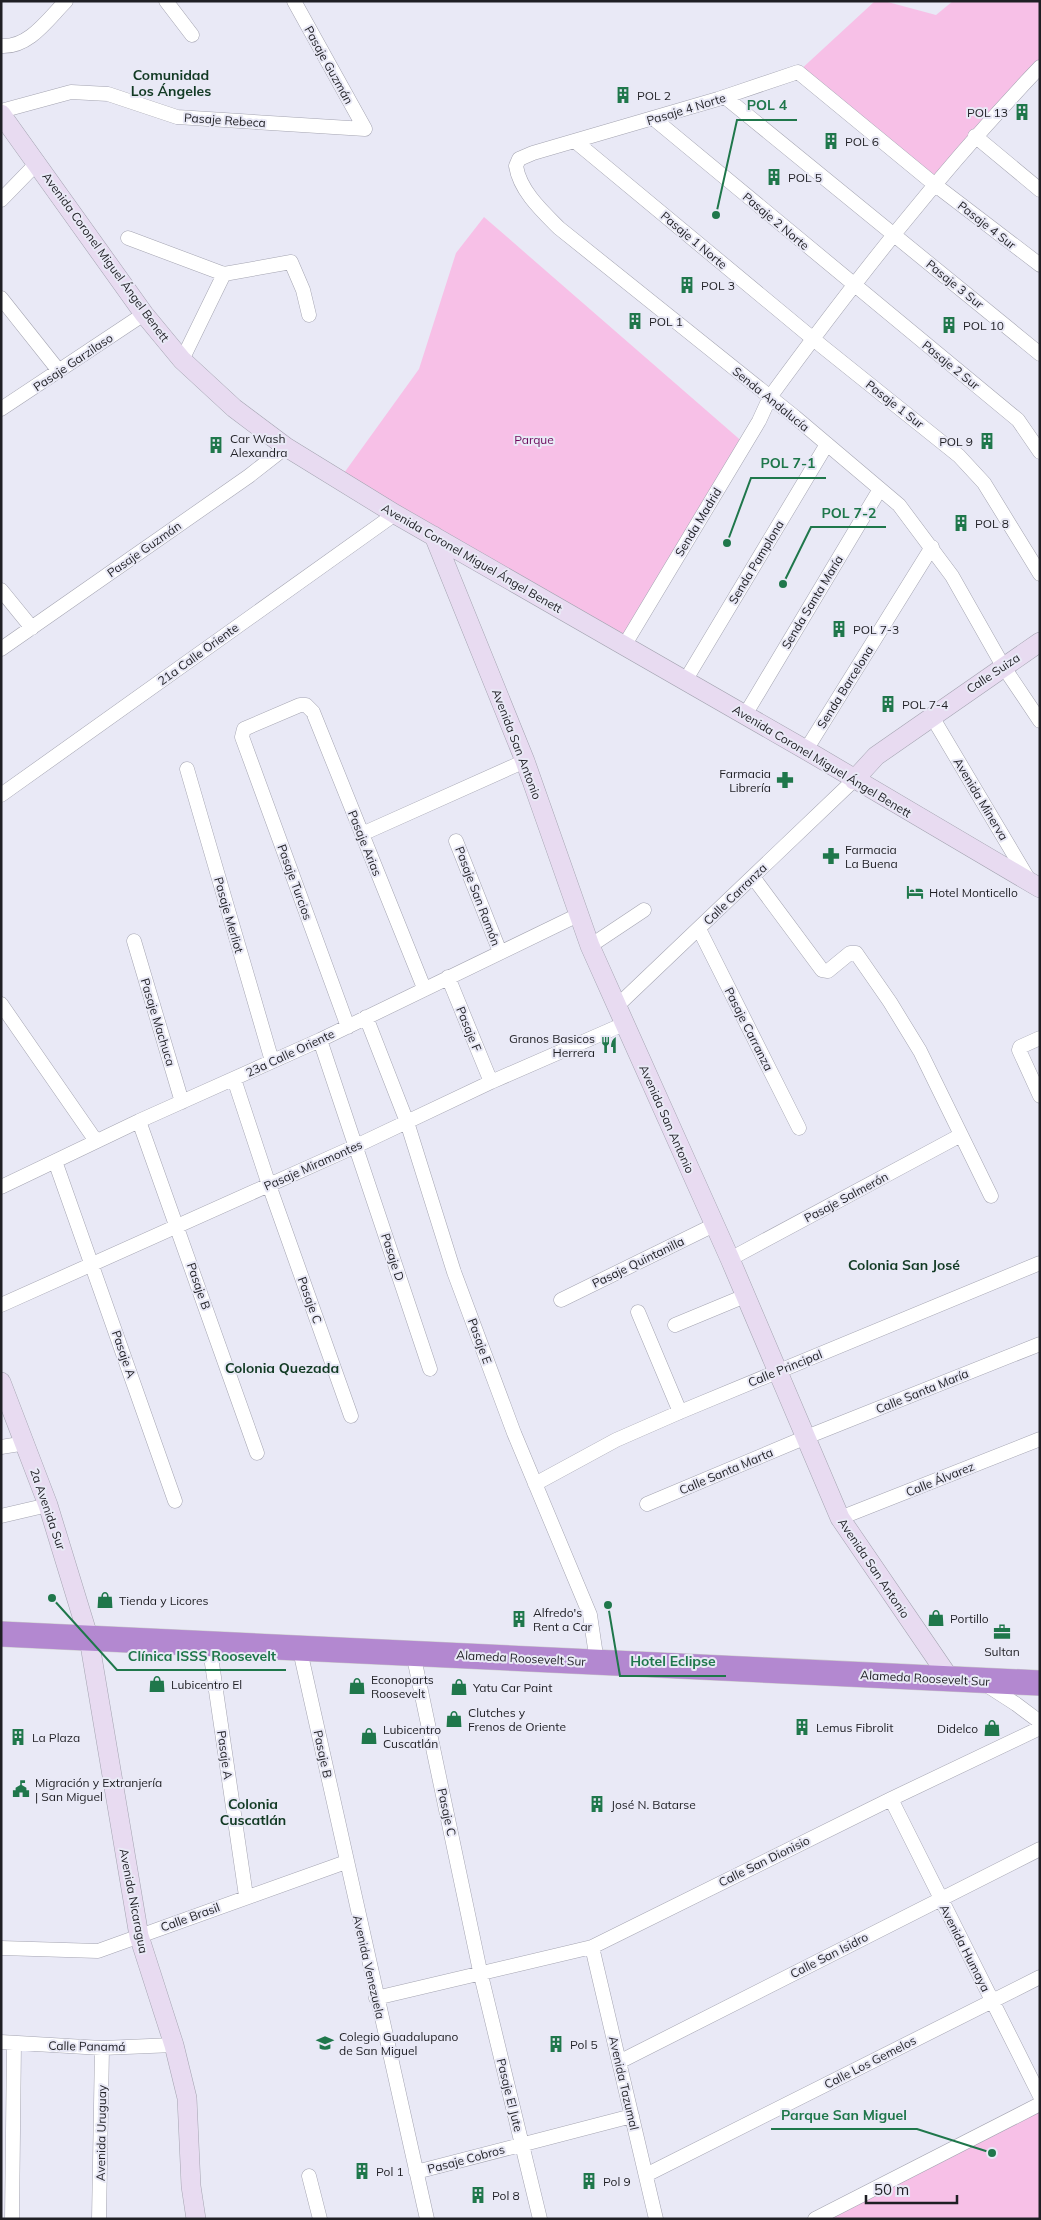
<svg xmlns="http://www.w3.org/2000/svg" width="1041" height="2220" viewBox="0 0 1041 2220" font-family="Mulish,sans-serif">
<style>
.green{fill:#f7c0e7}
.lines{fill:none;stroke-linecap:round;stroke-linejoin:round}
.street-casing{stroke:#a4a4b1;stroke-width:15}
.secondary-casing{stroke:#a4a4b1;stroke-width:20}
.highway-casing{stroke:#c9c9ca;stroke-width:26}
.street{stroke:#fff;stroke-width:14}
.secondary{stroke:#e8dbf1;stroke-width:19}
.highway{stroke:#b388d0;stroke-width:25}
.labels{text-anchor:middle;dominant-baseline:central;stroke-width:4;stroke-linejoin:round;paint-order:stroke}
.street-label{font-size:12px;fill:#1f1f24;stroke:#e9e9f6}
.poi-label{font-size:12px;fill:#1f1f24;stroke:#e9e9f6;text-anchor:start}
.park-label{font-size:12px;fill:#6d0b5c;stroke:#e9e9f6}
.neighbourhood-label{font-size:14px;font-weight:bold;fill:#123a24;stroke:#e9e9f6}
.leader{fill:none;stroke:#1f774b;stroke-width:2}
.callout-dot{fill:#1f774b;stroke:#e9e9f6;stroke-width:2}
.callout-label{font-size:14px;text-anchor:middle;font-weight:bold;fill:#1f774b;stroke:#e9e9f6;stroke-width:4;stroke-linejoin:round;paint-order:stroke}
</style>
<rect width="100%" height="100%" fill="#e9e9f6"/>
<path class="green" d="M875,1H884L936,15L953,1H1040V68L932,182L798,72Z
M484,217L745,444L624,646L339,480L419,369L456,253Z
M1040,2104V2219H815Z"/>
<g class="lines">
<g class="street-casing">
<path id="street" d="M166,1L192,35
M294,1L365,129
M1,46C29,48 48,19 66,1
M725,97L1040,354
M1,111L71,92L108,94L177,117L365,129
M653,118L1018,420L1040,452
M975,136L1040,190
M576,142L823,347L959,456L984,483L1040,574
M1,200L38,162
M128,238L224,274L291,262L303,290L309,315
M1040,265L934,184L798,72L718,99L533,153L519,159L516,166C520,191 542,211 559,228L795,417L899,505L952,576L1003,666L1040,721
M1,298L59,371
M182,360L224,274
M1,409L144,314
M1,590L32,628
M624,646L759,421L770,397C854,282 941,171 1040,67
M1,649L249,476L286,447
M685,681L827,444
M745,715L880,489
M931,715L1029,880
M806,750L932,547
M187,769L272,1061
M1,795L395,514
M362,834L525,761
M456,841L500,952
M753,877L822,970L828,971L850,953H856L890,1002L920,1051L991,1196
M699,929L799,1128
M134,941L182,1102
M590,946L644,910
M448,977L491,1082
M1,1004L96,1141
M616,1007L854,780
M366,1017L407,1122L454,1272L514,1433L590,1615L597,1662
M348,1027L242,737L244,729L300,705H306L313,712L424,988
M1040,1038L1020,1047L1019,1050L1040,1096
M320,1040L430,1369
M234,1079L269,1185L351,1416
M139,1121L257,1453
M55,1161L175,1501
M1,1187L139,1121L320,1040L578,915
M730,1259L961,1135
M561,1300L714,1225
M1,1305L356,1146L491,1082L624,1024
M638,1312L680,1412
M675,1325L745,1296
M1,1447L26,1443
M535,1484L616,1440L680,1412L1040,1263
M647,1504L804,1438L1040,1344
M1,1516L48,1505
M840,1518L1040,1439
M209,1643L246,1896
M299,1646L427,2219
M413,1653L480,1971L540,2219
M985,1684L1016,1704L1040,1722
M891,1799L1040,2096
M592,1947L656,2219
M1,1948L98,1951L346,1862
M376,1998L592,1947L891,1799L1040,1728
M1,2042L102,2048L174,2045
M619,2062L1040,1849
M416,2172L632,2116
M646,2175L1040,1977
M309,2176L320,2219
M12,2219L14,2043
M99,2219L102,2048
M815,2219L1040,2104"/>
</g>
<g class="secondary-casing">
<path id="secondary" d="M1,114L144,314L182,360L234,408L286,447L395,514L806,750L1040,888
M434,536L525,761L590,946L730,1259L840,1518L950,1679
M854,780L876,756L1040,642
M1,1382L48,1505L89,1639L139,1936L174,2045L187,2098L191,2186L196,2219"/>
</g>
<g class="highway-casing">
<path id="highway" d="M1,1634L1040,1683"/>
</g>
<use href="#street" class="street"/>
<use href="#secondary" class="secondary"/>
<use href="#highway" class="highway"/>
</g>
<defs>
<g id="building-bare" transform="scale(1.35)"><path d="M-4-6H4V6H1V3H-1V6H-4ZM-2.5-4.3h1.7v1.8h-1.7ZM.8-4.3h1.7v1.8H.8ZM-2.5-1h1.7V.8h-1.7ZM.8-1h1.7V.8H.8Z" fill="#1f774b" stroke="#e9e9f6" stroke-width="2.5" paint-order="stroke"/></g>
<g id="pharmacy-bare" transform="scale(1.35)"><path d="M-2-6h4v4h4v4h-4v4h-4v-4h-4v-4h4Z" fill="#1f774b" stroke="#e9e9f6" stroke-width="2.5" paint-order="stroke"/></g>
<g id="hotel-bare" transform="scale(1.35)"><path d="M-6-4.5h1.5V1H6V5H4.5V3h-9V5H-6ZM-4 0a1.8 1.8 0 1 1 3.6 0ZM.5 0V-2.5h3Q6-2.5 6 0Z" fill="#1f774b" stroke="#e9e9f6" stroke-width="2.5" paint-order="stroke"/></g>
<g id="restaurant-bare" transform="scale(1.35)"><path d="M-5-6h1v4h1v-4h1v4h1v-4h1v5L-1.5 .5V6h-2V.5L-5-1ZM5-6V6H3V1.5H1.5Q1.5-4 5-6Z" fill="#1f774b" stroke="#e9e9f6" stroke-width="2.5" paint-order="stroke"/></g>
<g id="shop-bare" transform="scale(1.35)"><path d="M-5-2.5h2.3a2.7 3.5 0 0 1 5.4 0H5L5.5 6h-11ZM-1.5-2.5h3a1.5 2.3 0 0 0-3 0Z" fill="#1f774b" stroke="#e9e9f6" stroke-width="2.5" paint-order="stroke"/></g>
<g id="office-bare" transform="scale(1.35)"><path d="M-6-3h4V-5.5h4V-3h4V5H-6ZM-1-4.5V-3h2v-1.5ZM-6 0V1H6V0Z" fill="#1f774b" stroke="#e9e9f6" stroke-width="2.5" paint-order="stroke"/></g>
<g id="civic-bare" transform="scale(1.35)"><path d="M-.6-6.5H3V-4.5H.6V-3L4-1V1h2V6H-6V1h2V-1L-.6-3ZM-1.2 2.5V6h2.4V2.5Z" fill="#1f774b" stroke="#e9e9f6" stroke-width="2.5" paint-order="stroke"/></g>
<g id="school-bare" transform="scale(1.35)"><path d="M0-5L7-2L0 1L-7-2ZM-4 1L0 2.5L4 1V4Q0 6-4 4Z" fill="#1f774b" stroke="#e9e9f6" stroke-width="2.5" paint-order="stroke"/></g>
</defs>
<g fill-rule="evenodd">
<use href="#building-bare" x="623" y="95"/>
<use href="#building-bare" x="1022" y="112"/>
<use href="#building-bare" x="831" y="141"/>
<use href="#building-bare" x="774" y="177"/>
<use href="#building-bare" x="687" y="285"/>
<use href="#building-bare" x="635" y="321"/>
<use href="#building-bare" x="949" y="325"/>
<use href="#building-bare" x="987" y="441"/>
<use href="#building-bare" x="216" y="445"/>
<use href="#building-bare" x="961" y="523"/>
<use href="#building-bare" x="839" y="629"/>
<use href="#building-bare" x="888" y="704"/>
<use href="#pharmacy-bare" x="785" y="780"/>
<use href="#pharmacy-bare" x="831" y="856"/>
<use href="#hotel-bare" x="915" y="892"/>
<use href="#restaurant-bare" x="609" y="1045"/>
<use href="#shop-bare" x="105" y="1600"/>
<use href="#shop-bare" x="936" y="1618"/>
<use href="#building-bare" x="519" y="1619"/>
<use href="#office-bare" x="1002" y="1632"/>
<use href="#shop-bare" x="157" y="1684"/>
<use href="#shop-bare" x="357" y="1686"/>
<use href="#shop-bare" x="459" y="1687"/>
<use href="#shop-bare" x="454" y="1719"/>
<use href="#building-bare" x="802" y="1727"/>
<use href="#shop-bare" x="992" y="1728"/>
<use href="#shop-bare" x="369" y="1736"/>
<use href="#building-bare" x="18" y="1737"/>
<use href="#civic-bare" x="21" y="1789"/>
<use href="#building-bare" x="597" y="1804"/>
<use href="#school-bare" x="325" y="2043"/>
<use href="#building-bare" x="556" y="2044"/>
<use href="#building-bare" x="362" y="2171"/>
<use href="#building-bare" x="589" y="2181"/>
<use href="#building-bare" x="478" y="2195"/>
</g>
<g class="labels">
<g class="street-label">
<text transform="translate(329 65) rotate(61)">Pasaje Guzmán</text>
<text transform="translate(686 109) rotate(-17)">Pasaje 4 Norte</text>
<text transform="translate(225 120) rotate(4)">Pasaje Rebeca</text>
<text transform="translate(776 221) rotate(40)">Pasaje 2 Norte</text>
<text transform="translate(987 225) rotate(38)">Pasaje 4 Sur</text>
<text transform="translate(694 240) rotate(40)">Pasaje 1 Norte</text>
<text transform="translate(106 257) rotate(54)">Avenida Coronel Miguel Ángel Benett</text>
<text transform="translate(955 284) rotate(39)">Pasaje 3 Sur</text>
<text transform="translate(73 362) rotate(-34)">Pasaje Garzilaso</text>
<text transform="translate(951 365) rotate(39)">Pasaje 2 Sur</text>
<text transform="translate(771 399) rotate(39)">Senda Andalucía</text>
<text transform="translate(895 404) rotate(38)">Pasaje 1 Sur</text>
<text transform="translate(698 522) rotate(-59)">Senda Madrid</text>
<text transform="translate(144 549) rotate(-35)">Pasaje Guzmán</text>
<text transform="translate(472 558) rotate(30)">Avenida Coronel Miguel Ángel Benett</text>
<text transform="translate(756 562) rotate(-59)">Senda Pamplona</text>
<text transform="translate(812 602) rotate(-59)">Senda Santa María</text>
<text transform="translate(198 654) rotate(-36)">21a Calle Oriente</text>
<text transform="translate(993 673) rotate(-34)">Calle Suiza</text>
<text transform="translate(845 687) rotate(-58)">Senda Barcelona</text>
<text transform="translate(517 744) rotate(69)">Avenida San Antonio</text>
<text transform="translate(822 761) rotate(31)">Avenida Coronel Miguel Ángel Benett</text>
<text transform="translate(981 799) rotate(59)">Avenida Minerva</text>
<text transform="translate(365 843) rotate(68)">Pasaje Arias</text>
<text transform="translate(295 882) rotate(70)">Pasaje Turcios</text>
<text transform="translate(735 894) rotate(-44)">Calle Carranza</text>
<text transform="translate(478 896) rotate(69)">Pasaje San Ramón</text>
<text transform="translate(229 915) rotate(74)">Pasaje Merliot</text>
<text transform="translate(158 1022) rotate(73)">Pasaje Machuca</text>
<text transform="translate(469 1029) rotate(68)">Pasaje F</text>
<text transform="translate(749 1029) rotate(63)">Pasaje Carranza</text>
<text transform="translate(290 1053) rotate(-25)">23a Calle Oriente</text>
<text transform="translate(667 1119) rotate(66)">Avenida San Antonio</text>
<text transform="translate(313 1165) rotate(-24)">Pasaje Miramontes</text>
<text transform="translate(846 1197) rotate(-28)">Pasaje Salmerón</text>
<text transform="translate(393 1257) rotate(72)">Pasaje D</text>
<text transform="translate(638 1262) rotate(-26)">Pasaje Quintanilla</text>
<text transform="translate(199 1286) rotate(71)">Pasaje B</text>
<text transform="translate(310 1300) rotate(70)">Pasaje C</text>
<text transform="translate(480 1341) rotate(70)">Pasaje E</text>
<text transform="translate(124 1354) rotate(71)">Pasaje A</text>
<text transform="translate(785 1368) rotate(-22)">Calle Principal</text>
<text transform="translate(922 1391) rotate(-22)">Calle Santa María</text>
<text transform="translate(726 1471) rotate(-23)">Calle Santa Marta</text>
<text transform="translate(940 1479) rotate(-22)">Calle Álvarez</text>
<text transform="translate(48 1509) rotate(71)">2a Avenida Sur</text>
<text transform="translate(874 1568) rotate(56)">Avenida San Antonio</text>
<text transform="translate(521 1658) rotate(3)">Alameda Roosevelt Sur</text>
<text transform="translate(925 1678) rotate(3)">Alameda Roosevelt Sur</text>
<text transform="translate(323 1754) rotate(78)">Pasaje B</text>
<text transform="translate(225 1755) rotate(82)">Pasaje A</text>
<text transform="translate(447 1812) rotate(78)">Pasaje C</text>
<text transform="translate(764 1861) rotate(-26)">Calle San Dionisio</text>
<text transform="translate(134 1901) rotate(79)">Avenida Nicaragua</text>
<text transform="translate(190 1917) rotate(-20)">Calle Brasil</text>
<text transform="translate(965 1948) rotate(63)">Avenida Humaya</text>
<text transform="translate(829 1955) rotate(-27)">Calle San Isidro</text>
<text transform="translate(369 1967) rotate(77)">Avenida Venezuela</text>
<text transform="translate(87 2046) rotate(1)">Calle Panamá</text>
<text transform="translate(870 2062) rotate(-27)">Calle Los Gemelos</text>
<text transform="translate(624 2083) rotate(77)">Avenida Tazumal</text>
<text transform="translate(510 2095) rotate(76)">Pasaje El Jute</text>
<text transform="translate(101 2133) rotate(-89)">Avenida Uruguay</text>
<text transform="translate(466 2159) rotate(-15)">Pasaje Cobros</text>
</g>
<g class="poi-label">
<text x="637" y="95">POL 2</text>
<text x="1008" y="112" text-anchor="end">POL 13</text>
<text x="845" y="141">POL 6</text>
<text x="788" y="177">POL 5</text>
<text x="701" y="285">POL 3</text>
<text x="649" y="321">POL 1</text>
<text x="963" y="325">POL 10</text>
<text x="230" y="438">Car Wash<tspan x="230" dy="14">Alexandra</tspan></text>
<text x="973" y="441" text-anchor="end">POL 9</text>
<text x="975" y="523">POL 8</text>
<text x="853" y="629">POL 7-3</text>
<text x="902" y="704">POL 7-4</text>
<text x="771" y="773" text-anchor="end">Farmacia<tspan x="771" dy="14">Librería</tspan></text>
<text x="845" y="849">Farmacia<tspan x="845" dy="14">La Buena</tspan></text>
<text x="929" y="892">Hotel Monticello</text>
<text x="595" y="1038" text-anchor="end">Granos Basicos<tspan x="595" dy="14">Herrera</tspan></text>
<text x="119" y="1600">Tienda y Licores</text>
<text x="533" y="1612">Alfredo's<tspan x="533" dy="14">Rent a Car</tspan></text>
<text x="950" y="1618">Portillo</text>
<text x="1002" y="1651" text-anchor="middle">Sultan</text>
<text x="371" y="1679">Econoparts<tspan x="371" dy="14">Roosevelt</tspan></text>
<text x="171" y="1684">Lubicentro El</text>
<text x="473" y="1687">Yatu Car Paint</text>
<text x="468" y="1712">Clutches y<tspan x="468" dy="14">Frenos de Oriente</tspan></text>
<text x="816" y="1727">Lemus Fibrolit</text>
<text x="978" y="1728" text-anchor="end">Didelco</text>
<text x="383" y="1729">Lubicentro<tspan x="383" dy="14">Cuscatlán</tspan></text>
<text x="32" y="1737">La Plaza</text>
<text x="35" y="1782">Migración y Extranjería<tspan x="35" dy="14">| San Miguel</tspan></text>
<text x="611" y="1804">José N. Batarse</text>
<text x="339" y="2036">Colegio Guadalupano<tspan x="339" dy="14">de San Miguel</tspan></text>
<text x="570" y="2044">Pol 5</text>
<text x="376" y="2171">Pol 1</text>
<text x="603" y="2181">Pol 9</text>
<text x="492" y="2195">Pol 8</text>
</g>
<g class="park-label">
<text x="534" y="439">Parque</text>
</g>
<g class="neighbourhood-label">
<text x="171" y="75">Comunidad<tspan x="171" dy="16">Los Ángeles</tspan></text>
<text x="904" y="1265">Colonia San José</text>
<text x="282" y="1368">Colonia Quezada</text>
<text x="253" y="1804">Colonia<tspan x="253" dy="16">Cuscatlán</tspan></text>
</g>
</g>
<path class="leader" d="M716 215L737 120H797M727 543L751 478H826M783 584L811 527H886M52 1598L117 1670H286M608 1605L620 1676H726M992 2153L917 2129H771"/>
<g class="callout-dot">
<circle cx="716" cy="215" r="5"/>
<circle cx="727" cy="543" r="5"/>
<circle cx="783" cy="584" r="5"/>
<circle cx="52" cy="1598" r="5"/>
<circle cx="608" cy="1605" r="5"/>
<circle cx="992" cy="2153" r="5"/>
</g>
<g class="callout-label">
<text x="767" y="110">POL 4</text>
<text x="788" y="468">POL 7-1</text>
<text x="849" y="518">POL 7-2</text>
<text x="202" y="1661">Clínica ISSS Roosevelt</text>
<text x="673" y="1666">Hotel Eclipse</text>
<text x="844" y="2120">Parque San Miguel</text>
</g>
<rect width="1041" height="2220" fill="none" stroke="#1f1f24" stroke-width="5"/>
<path d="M866 2195v8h91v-8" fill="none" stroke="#1f1f24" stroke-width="2.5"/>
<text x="874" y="2195" font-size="15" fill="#1f1f24" stroke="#e9e9f6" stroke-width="4" paint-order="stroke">50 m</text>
</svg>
